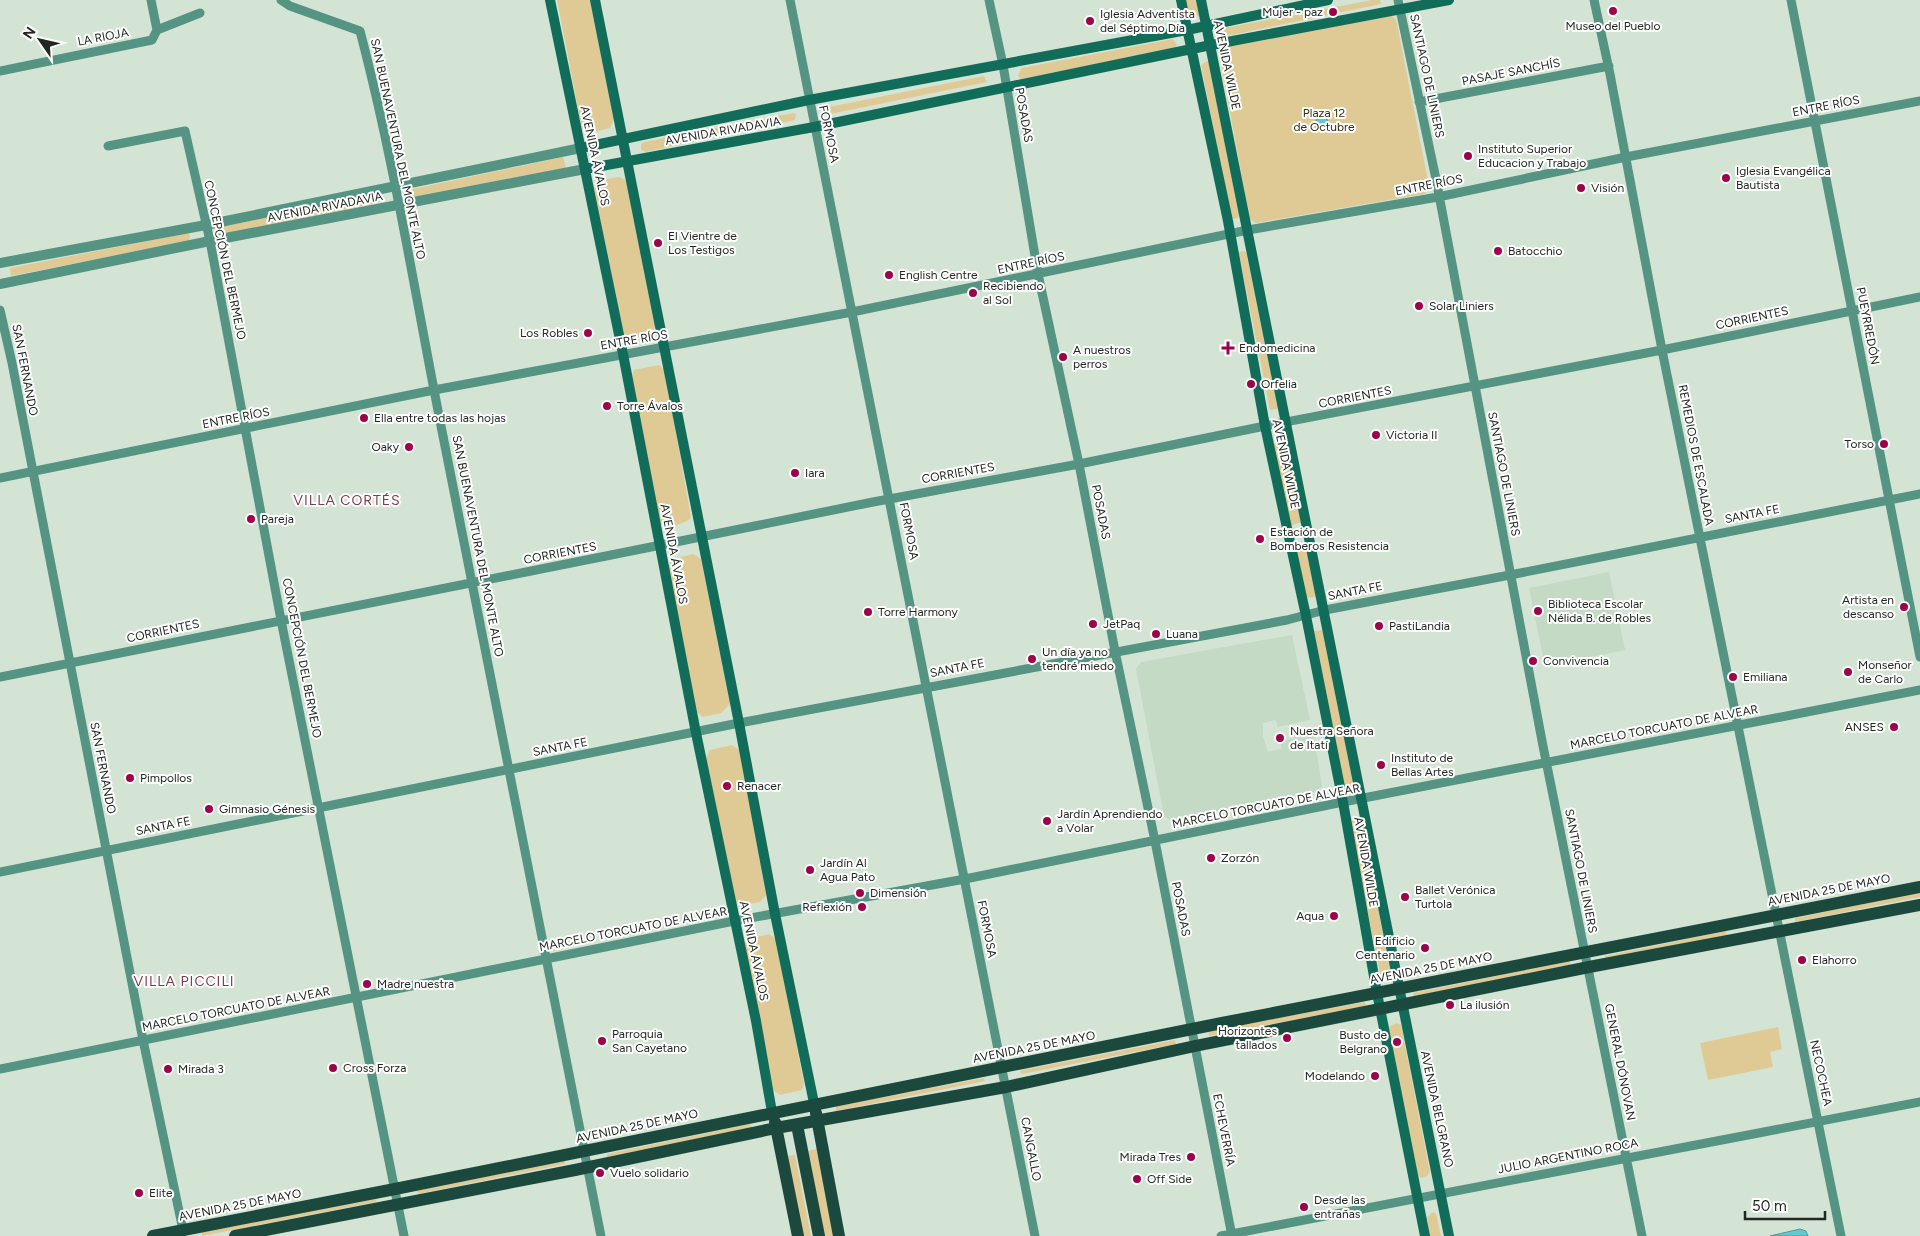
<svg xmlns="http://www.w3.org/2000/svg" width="1920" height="1236" viewBox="0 0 1920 1236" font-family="Figtree,sans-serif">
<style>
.built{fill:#c4dac4}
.green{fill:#dfca95}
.water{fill:#60c9d1;stroke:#4d989c}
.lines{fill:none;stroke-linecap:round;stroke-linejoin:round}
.minor{stroke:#559483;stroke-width:9}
.tertiary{stroke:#559483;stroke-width:10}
.secondary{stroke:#116c59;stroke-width:10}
.primary{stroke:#1c493e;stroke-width:12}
.poi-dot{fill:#9e0249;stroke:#fff;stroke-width:2}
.labels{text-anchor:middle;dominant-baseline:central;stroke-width:4;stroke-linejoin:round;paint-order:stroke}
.poi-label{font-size:12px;fill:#212721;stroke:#fff;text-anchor:start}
.street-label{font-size:12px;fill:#212721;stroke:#fff}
.park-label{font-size:12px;fill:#392d0d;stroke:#fff}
.neighbourhood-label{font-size:14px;letter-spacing:1px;fill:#813a4d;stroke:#fff}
</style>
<rect width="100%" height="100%" fill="#d3e4d4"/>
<path class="built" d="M1609,572L1625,650L1545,666L1529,588Z
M1292,635L1310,720L1277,727V723L1275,720L1263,723V736L1268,752L1281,749V741L1307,735L1314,736L1322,786L1318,791L1170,820L1164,816L1136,669L1141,662Z"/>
<path class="green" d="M557,0H590L614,119L610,128L590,133L582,129Z
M1185,0H1196L1199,15L1196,18L1190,20L1188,18Z
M1372,0H1380L1381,4L1226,36L1223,31L1225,28Z
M1390,15L1396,19L1429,186L1424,194L1256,223L1250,219L1219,54L1223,48Z
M1173,39L1177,45L1175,48L1021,79L1018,76L1021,68Z
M1207,61L1209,63L1240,214L1238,218L1233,219L1231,217L1201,65Z
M984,76L987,82L830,114L828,109L829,107Z
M793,113L796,114L795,120L645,152L641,149V144L644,142Z
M563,157L566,168L413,197V189Z
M619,177L626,180L656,324L652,333L631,338L624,334L594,187L599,180Z
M376,195L378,203L226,234L223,233L221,228L224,226Z
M188,233L190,235L189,241L11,276L10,268Z
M1244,251L1246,252L1278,407L1277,409L1270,410L1239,254V252Z
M659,365L665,370L691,518C682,525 672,527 660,524L632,377L634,370Z
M1282,439L1286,442L1303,522L1288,526L1273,445Z
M1308,544L1318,594C1315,598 1311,598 1305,597L1295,548Z
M693,554L701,559L730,704L721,713L703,717L697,712L668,567L673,559Z
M1321,630L1324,631L1354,783L1351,786L1346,787L1343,784L1314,631Z
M732,745L740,751L766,895L760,902L741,906L736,902L706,758L710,750Z
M1356,818L1360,821L1390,969L1389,974L1382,976L1380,973L1350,824L1351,820Z
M1920,892V897L1795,922V918Z
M1726,931L1727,935L1605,960V956Z
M769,934L776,939L804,1084L802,1090L780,1095L773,1090L744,945L748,939Z
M1570,961V965L1414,999L1413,993Z
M1365,1002L1366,1006L1209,1036L1208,1031Z
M1396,1023L1401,1025L1430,1172L1427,1176L1421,1178L1418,1176L1389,1027Z
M1778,1027L1782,1049L1770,1052L1773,1067L1708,1080L1700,1043Z
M1175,1040L1176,1044L1022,1074L1020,1072L1022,1070Z
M984,1078L985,1081L836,1111V1106Z
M750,1124L752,1128L607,1157V1154Z
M817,1149L834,1236H824L808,1151Z
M795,1155L811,1236H802L785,1156Z
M564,1160L565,1164L418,1194L417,1191Z
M377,1199L376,1202L202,1236V1232Z
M1433,1212L1436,1214L1441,1236H1430L1427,1217Z"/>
<path class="water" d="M1315 124a7 7 0 1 1 14 0a7 7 0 1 1-14 0Z
M1800,1229L1806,1231L1808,1236H1770Z"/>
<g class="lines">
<path class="minor" d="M281,0L290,6L360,31C395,164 416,301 443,436C496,703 548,970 601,1236
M790,0L1035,1236
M989,0L1003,65L1038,274L1079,464L1115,651L1155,841L1232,1236
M1398,0L1436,179L1543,746L1642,1236
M1594,0L1610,74L1662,350L1841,1236
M1791,0L1920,657
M157,30L200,13
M0,71L152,40L157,30L151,0
M1419,102L1609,66
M108,146L185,131L210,241L281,620L404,1236
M0,310L12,363L143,1040L183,1230
M0,478L434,390L852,312L1248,230L1438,197L1626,157L1920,101
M0,677L646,548L873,502L1079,464L1265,426L1662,350L1920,297
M0,872L739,723L1287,620L1325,610L1510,575L1920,494
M0,1069L734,921L965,879L1343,802L1920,690
M1221,1236L1920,1102"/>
<path class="tertiary" d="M0,263L206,225L581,148
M0,284L210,241L585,169"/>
<path class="secondary" d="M550,0L623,354L696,733L756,1021L772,1112
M595,0L739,723L775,914L814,1103
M1181,0L1228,221L1265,426L1306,616L1343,802L1377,993L1425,1236
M1201,0L1449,1236
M581,148L809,100L1187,30L1328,0
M585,169L814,127L1211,45L1449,0"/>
<path class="primary" d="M816,1113L839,1236
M775,1122L798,1236
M797,1125L819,1236
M153,1236L395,1189L1222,1023L1920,887
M235,1236L575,1170L776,1128L1006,1087L1195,1046L1589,967L1920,905"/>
</g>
<g class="poi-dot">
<circle cx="1613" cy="11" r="5"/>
<circle cx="1333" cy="12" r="5"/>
<circle cx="1090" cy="21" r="5"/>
<circle cx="1468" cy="156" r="5"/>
<circle cx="1726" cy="178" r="5"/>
<circle cx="1581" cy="188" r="5"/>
<circle cx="658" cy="243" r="5"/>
<circle cx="1498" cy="251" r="5"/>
<circle cx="889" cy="275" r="5"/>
<circle cx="973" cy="293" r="5"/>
<circle cx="1419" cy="306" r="5"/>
<circle cx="588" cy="333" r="5"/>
<path d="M1225.5 340.5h5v5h5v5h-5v5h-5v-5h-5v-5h5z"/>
<circle cx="1063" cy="357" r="5"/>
<circle cx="1251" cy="384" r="5"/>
<circle cx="607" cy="406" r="5"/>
<circle cx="364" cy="418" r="5"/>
<circle cx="1376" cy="435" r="5"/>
<circle cx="1884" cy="444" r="5"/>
<circle cx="409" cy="447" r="5"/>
<circle cx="795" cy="473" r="5"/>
<circle cx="251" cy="519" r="5"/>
<circle cx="1260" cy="539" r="5"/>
<circle cx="1904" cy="607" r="5"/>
<circle cx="1538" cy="611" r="5"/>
<circle cx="868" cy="612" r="5"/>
<circle cx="1093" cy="624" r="5"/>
<circle cx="1379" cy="626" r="5"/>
<circle cx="1156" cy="634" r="5"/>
<circle cx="1032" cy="659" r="5"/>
<circle cx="1533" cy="661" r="5"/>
<circle cx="1848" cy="672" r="5"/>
<circle cx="1733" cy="677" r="5"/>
<circle cx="1894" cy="727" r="5"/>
<circle cx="1280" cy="738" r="5"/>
<circle cx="1381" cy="765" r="5"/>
<circle cx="130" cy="778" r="5"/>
<circle cx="727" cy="786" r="5"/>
<circle cx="209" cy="809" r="5"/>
<circle cx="1047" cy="821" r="5"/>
<circle cx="1211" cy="858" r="5"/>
<circle cx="810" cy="870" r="5"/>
<circle cx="860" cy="893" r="5"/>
<circle cx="1405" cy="897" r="5"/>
<circle cx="862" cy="907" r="5"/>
<circle cx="1334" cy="916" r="5"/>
<circle cx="1425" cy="948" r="5"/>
<circle cx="1802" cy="960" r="5"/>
<circle cx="367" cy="984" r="5"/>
<circle cx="1450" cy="1005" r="5"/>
<circle cx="1287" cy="1038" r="5"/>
<circle cx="602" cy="1041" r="5"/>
<circle cx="1397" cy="1042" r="5"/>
<circle cx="333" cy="1068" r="5"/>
<circle cx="168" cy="1069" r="5"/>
<circle cx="1375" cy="1076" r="5"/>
<circle cx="1191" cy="1157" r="5"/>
<circle cx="600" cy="1173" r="5"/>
<circle cx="1137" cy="1179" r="5"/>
<circle cx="139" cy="1193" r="5"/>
<circle cx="1304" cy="1207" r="5"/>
</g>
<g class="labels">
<g class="poi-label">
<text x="1323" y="12" text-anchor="end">Mujer - paz</text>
<text x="1100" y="14">Iglesia Adventista<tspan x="1100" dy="14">del Séptimo Día</tspan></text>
<text x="1613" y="26" text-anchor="middle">Museo del Pueblo</text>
<text x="1478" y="149">Instituto Superior<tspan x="1478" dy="14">Educacion y Trabajo</tspan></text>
<text x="1736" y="171">Iglesia Evangélica<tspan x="1736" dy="14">Bautista</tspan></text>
<text x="1591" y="188">Visión</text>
<text x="668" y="236">El Vientre de<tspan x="668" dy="14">Los Testigos</tspan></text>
<text x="1508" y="251">Batocchio</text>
<text x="899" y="275">English Centre</text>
<text x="983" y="286">Recibiendo<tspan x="983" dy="14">al Sol</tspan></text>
<text x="1429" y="306">Solar Liniers</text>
<text x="578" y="333" text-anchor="end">Los Robles</text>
<text x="1239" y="348">Endomedicina</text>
<text x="1073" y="350">A nuestros<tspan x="1073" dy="14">perros</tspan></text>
<text x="1261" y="384">Orfelia</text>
<text x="617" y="406">Torre Ávalos</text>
<text x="374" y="418">Ella entre todas las hojas</text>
<text x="1386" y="435">Victoria II</text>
<text x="1874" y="444" text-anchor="end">Torso</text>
<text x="399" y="447" text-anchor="end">Oaky</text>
<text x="805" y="473">Iara</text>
<text x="261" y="519">Pareja</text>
<text x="1270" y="532">Estación de<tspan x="1270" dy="14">Bomberos Resistencia</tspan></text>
<text x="1894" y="600" text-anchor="end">Artista en<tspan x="1894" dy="14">descanso</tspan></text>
<text x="1548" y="604">Biblioteca Escolar<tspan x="1548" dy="14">Nélida B. de Robles</tspan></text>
<text x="878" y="612">Torre Harmony</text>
<text x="1103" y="624">JetPaq</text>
<text x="1389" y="626">PastiLandia</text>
<text x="1166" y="634">Luana</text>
<text x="1042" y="652">Un día ya no<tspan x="1042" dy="14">tendré miedo</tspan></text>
<text x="1543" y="661">Convivencia</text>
<text x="1858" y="665">Monseñor<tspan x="1858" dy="14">de Carlo</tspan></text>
<text x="1743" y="677">Emiliana</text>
<text x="1884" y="727" text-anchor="end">ANSES</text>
<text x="1290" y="731">Nuestra Señora<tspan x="1290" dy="14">de Itatí</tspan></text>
<text x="1391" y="758">Instituto de<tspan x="1391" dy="14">Bellas Artes</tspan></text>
<text x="140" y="778">Pimpollos</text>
<text x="737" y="786">Renacer</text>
<text x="219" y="809">Gimnasio Génesis</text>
<text x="1057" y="814">Jardín Aprendiendo<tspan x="1057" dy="14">a Volar</tspan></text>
<text x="1221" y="858">Zorzón</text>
<text x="820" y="863">Jardín Al<tspan x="820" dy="14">Agua Pato</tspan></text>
<text x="1415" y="890">Ballet Verónica<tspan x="1415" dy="14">Turtola</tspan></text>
<text x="870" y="893">Dimensión</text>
<text x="852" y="907" text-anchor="end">Reflexión</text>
<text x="1324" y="916" text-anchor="end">Aqua</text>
<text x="1415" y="941" text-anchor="end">Edificio<tspan x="1415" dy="14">Centenario</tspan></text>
<text x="1812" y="960">Elahorro</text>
<text x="377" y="984">Madre nuestra</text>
<text x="1460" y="1005">La ilusión</text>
<text x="1277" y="1031" text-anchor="end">Horizontes<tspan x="1277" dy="14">tallados</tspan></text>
<text x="612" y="1034">Parroquia<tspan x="612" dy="14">San Cayetano</tspan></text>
<text x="1387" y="1035" text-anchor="end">Busto de<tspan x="1387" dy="14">Belgrano</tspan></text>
<text x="343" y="1068">Cross Forza</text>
<text x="178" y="1069">Mirada 3</text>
<text x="1365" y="1076" text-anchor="end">Modelando</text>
<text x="1181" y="1157" text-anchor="end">Mirada Tres</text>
<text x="610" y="1173">Vuelo solidario</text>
<text x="1147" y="1179">Off Side</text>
<text x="149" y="1193">Elite</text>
<text x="1314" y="1200">Desde las<tspan x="1314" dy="14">entrañas</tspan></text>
</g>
<g class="street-label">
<text transform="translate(103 37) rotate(-11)">LA RIOJA</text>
<text transform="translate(1227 65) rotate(78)">AVENIDA WILDE</text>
<text transform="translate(1511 72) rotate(-11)">PASAJE SANCHÍS</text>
<text transform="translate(1427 76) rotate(78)">SANTIAGO DE LINIERS</text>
<text transform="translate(1826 106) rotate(-11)">ENTRE RÍOS</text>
<text transform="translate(1024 115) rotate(80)">POSADAS</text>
<text transform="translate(723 131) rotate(-10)">AVENIDA RIVADAVIA</text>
<text transform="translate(829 134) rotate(78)">FORMOSA</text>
<text transform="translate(398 149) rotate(78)">SAN BUENAVENTURA DEL MONTE ALTO</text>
<text transform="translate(595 156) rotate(78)">AVENIDA ÁVALOS</text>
<text transform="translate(1429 185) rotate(-11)">ENTRE RÍOS</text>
<text transform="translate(325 207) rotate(-11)">AVENIDA RIVADAVIA</text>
<text transform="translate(225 260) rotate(78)">CONCEPCIÓN DEL BERMEJO</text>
<text transform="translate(1031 263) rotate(-12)">ENTRE RÍOS</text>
<text transform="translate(1752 318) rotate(-12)">CORRIENTES</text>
<text transform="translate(1868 326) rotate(79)">PUEYRREDÓN</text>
<text transform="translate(634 340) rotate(-10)">ENTRE RÍOS</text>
<text transform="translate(25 370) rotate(79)">SAN FERNANDO</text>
<text transform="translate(1355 397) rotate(-11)">CORRIENTES</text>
<text transform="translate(236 418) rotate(-11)">ENTRE RÍOS</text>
<text transform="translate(1696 455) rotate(79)">REMEDIOS DE ESCALADA</text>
<text transform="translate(1286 464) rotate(78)">AVENIDA WILDE</text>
<text transform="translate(958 473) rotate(-10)">CORRIENTES</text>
<text transform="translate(1504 474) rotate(79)">SANTIAGO DE LINIERS</text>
<text transform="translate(1101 512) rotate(79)">POSADAS</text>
<text transform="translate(1752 514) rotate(-11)">SANTA FE</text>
<text transform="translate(909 531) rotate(79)">FORMOSA</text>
<text transform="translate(478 546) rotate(79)">SAN BUENAVENTURA DEL MONTE ALTO</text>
<text transform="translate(560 553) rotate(-11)">CORRIENTES</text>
<text transform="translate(674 554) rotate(79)">AVENIDA ÁVALOS</text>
<text transform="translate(1355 591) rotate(-11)">SANTA FE</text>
<text transform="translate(163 631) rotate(-12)">CORRIENTES</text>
<text transform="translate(302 658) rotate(79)">CONCEPCIÓN DEL BERMEJO</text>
<text transform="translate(957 668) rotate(-11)">SANTA FE</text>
<text transform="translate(1664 727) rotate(-11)">MARCELO TORCUATO DE ALVEAR</text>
<text transform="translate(560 747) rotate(-11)">SANTA FE</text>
<text transform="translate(103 768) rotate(79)">SAN FERNANDO</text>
<text transform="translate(1266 806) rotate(-11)">MARCELO TORCUATO DE ALVEAR</text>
<text transform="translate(163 826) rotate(-11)">SANTA FE</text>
<text transform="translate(1366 862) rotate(80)">AVENIDA WILDE</text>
<text transform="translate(1581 871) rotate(79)">SANTIAGO DE LINIERS</text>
<text transform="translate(1829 890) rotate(-11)">AVENIDA 25 DE MAYO</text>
<text transform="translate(1181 909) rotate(79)">POSADAS</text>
<text transform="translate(633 929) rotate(-11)">MARCELO TORCUATO DE ALVEAR</text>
<text transform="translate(987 929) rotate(79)">FORMOSA</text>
<text transform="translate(754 951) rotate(78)">AVENIDA ÁVALOS</text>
<text transform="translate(1431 968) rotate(-11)">AVENIDA 25 DE MAYO</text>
<text transform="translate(236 1009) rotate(-11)">MARCELO TORCUATO DE ALVEAR</text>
<text transform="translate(1034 1047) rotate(-11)">AVENIDA 25 DE MAYO</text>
<text transform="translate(1620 1062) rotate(79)">GENERAL DÓNOVAN</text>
<text transform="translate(1821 1073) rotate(78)">NECOCHEA</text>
<text transform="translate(1437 1109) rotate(78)">AVENIDA BELGRANO</text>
<text transform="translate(637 1126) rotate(-12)">AVENIDA 25 DE MAYO</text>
<text transform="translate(1224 1130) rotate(79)">ECHEVERRÍA</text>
<text transform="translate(1031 1149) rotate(79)">CANGALLO</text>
<text transform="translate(1568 1156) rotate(-11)">JULIO ARGENTINO ROCA</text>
<text transform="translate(240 1205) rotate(-11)">AVENIDA 25 DE MAYO</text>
</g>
<g class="park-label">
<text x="1324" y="113">Plaza 12<tspan x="1324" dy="14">de Octubre</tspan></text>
</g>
<g class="neighbourhood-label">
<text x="347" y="500">VILLA CORTÉS</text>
<text x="184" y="981">VILLA PICCILI</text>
</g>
</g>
<g transform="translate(40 40) rotate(304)" stroke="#ffffff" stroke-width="4" paint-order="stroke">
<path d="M0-4L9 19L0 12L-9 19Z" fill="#212721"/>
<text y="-8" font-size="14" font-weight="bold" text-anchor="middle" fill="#212721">N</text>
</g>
<path d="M1745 1211v8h80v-8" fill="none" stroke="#212721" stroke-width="2.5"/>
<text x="1752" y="1211" font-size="15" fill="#212721" stroke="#ffffff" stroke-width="4" paint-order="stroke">50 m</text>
</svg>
